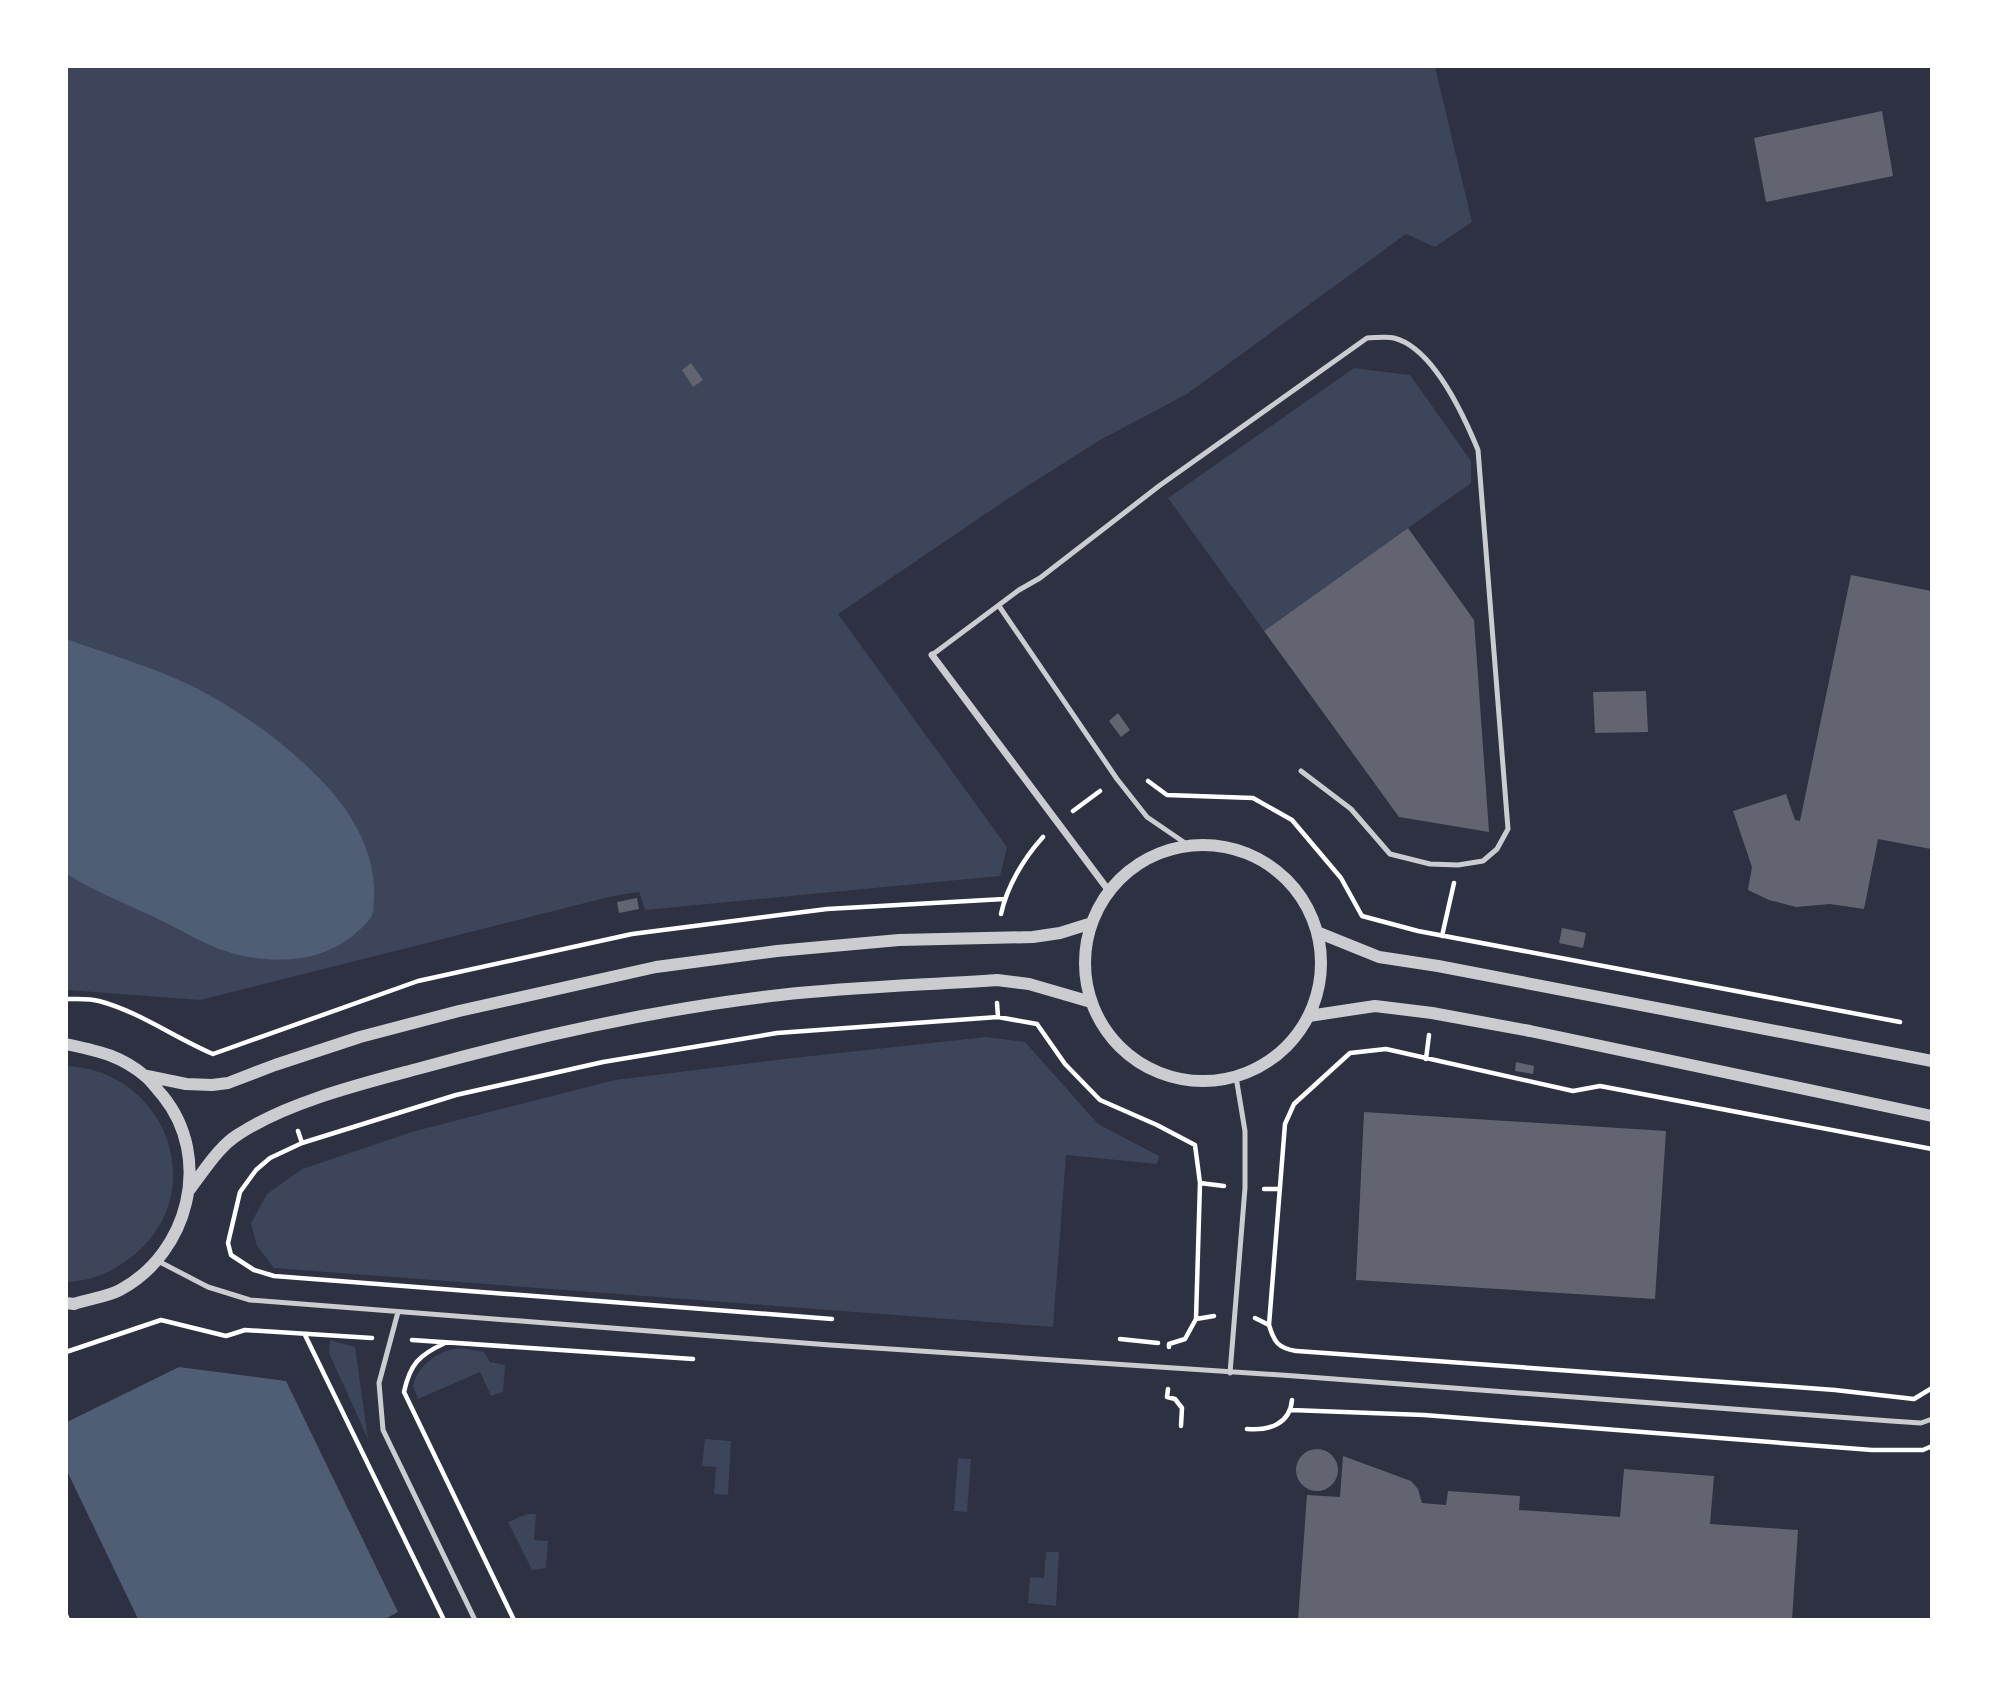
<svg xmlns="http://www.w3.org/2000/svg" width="1998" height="1686" viewBox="0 0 1998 1686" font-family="Quicksand,sans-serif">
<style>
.green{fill:#3c4559}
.water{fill:#4f5d75}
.building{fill:#626471}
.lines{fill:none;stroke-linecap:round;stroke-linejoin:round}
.path{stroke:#fff;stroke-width:4.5}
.service{stroke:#caccd0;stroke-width:5}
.minor{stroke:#caccd0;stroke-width:7}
.tertiary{stroke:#caccd0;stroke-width:12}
</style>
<rect width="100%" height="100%" fill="#2d3142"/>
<path class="green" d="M66,67H1435L1472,222L1435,247L1406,234L1187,394L1100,440L1009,498L838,614L1007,847L1000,876L645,910L639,892L613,896L200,1000L67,990Z
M1354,368L1410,375L1471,461V483L1264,631L1168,498Z
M986,1037L1025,1042L1098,1124L1159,1156L1157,1164L1066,1155L1053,1327L274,1268L257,1246L251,1223L267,1194L302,1169L415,1131L615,1080L793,1058Z
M67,1066C168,1071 213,1195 130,1258C111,1273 91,1281 67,1282Z
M330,1340L355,1347L368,1439L329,1353Z
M462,1348L484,1352L490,1362L505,1365L503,1392L491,1396L480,1372L418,1399L413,1386C419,1363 439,1350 462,1348Z
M705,1439L731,1441L728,1495L714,1494L716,1467L702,1466Z
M958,1458L971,1459L967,1512L954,1511Z
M527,1514H536L534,1540L548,1541L546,1568L532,1570L508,1522Z
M1046,1552H1059L1056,1606L1028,1603L1030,1577L1044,1578Z"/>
<path class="water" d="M66,639C108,654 162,670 200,690C243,713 285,743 319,778C351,810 377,853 374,900C373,904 374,911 372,915C369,921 363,927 358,931C332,955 299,962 265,959C224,956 202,941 166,923C133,906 98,894 67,874Z
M179,1367L286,1381L398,1612L383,1620L138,1619L67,1471V1422Z"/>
<path class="building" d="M1882,111L1893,176L1766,202L1754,138Z
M691,363L703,380L693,387L682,370Z
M1408,528L1474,620L1489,832L1399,817L1264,631Z
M1851,575L1931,591V849L1878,839L1864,909L1830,904L1796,907L1769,900L1748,890L1752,867L1733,811L1786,794L1795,820L1800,821Z
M1646,691L1648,732L1595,733L1593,692Z
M1118,713L1130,730L1121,737L1109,721Z
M637,898L639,909L619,913L617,902Z
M1562,928L1586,933L1583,948L1559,943Z
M1516,1062L1534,1066L1533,1074L1515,1071Z
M1364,1112L1666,1131L1655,1299L1356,1280Z
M1296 1470a21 21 0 1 1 42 0a21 21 0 1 1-42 0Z
M1343,1456L1411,1481L1418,1489L1422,1503L1446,1505L1448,1491L1520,1496L1519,1510L1620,1517L1624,1469L1714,1476L1710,1524L1798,1530L1792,1620H1298L1307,1495L1340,1497Z"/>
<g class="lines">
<path class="path" d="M1148,781L1167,795L1253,798L1292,820L1341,878L1362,916L1418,931L1900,1022
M1073,811L1100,791
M1001,914C1007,886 1024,858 1043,837
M1442,936L1454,883
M66,999C77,999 89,998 99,1001C140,1012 175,1038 213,1054L418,981L632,934L827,909L1004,899
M997,1003L998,1017
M1426,1059L1429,1035
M298,1131L302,1143L270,1158L256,1170L240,1192L228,1243L231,1255L254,1270L274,1276L832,1319
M302,1143L456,1095L603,1062L777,1033L998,1017L1037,1024L1065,1064L1100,1100L1157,1125L1195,1145L1200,1183L1196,1319
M1200,1183L1224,1186
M1264,1189H1280
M1255,1318L1269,1325C1274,1342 1278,1348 1296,1351
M1269,1325L1285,1124L1294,1104L1350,1053L1386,1049L1573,1091L1600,1086L1932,1149
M305,1335L444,1620
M1120,1339L1158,1343
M412,1340L693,1359
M445,1343C419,1355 410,1364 404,1392L514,1620
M1169,1347V1344L1185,1339L1196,1319L1214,1316
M1297,1351L1835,1390L1914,1399L1932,1388
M66,1352L161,1320L226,1336L245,1330L372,1338
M1168,1389L1167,1397L1175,1399L1182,1408L1181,1426
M1291,1410L1424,1415L1872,1450H1923L1932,1446
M1247,1429C1269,1431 1290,1424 1292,1400
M66,1615L68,1620"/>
<path class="service" d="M999,606L1117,779L1147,817L1188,845
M932,655L1019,590L1040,578L1159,486L1367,338C1375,338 1386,336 1394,338C1433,348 1464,416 1478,450L1508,829L1497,849L1483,861L1458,865L1430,864L1390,854L1351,809L1301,771
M158,1261L208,1287L250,1300L830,1345L1295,1376L1891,1421L1921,1423L1932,1419
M398,1312L379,1383L383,1430L475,1620
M1230,1373L1245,1188V1131L1236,1077"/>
<path class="minor" d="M932,655L1109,891"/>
<path class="tertiary" d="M1085 963a118 118 0 1 1 236 0a118 118 0 1 1-236 0Z
M1317,932L1379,957L1438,966L1932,1061
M1309,1016L1375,1006L1432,1013L1530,1031L1932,1116
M66,1044C98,1051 120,1055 145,1076C152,1081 157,1090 163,1096C213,1158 189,1253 120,1290C107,1297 88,1299 74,1304L66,1303
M147,1076L186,1084L212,1085L228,1083L275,1065L360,1037L459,1011L656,967L777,951L899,940L1033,937L1060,933L1092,923
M190,1189C204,1171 219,1146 239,1134C288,1102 361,1084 417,1069C536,1036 657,1009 780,995C852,987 925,985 997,980L1029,984L1091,1002"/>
</g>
<rect width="1998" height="1686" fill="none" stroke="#ffffff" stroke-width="136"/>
</svg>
